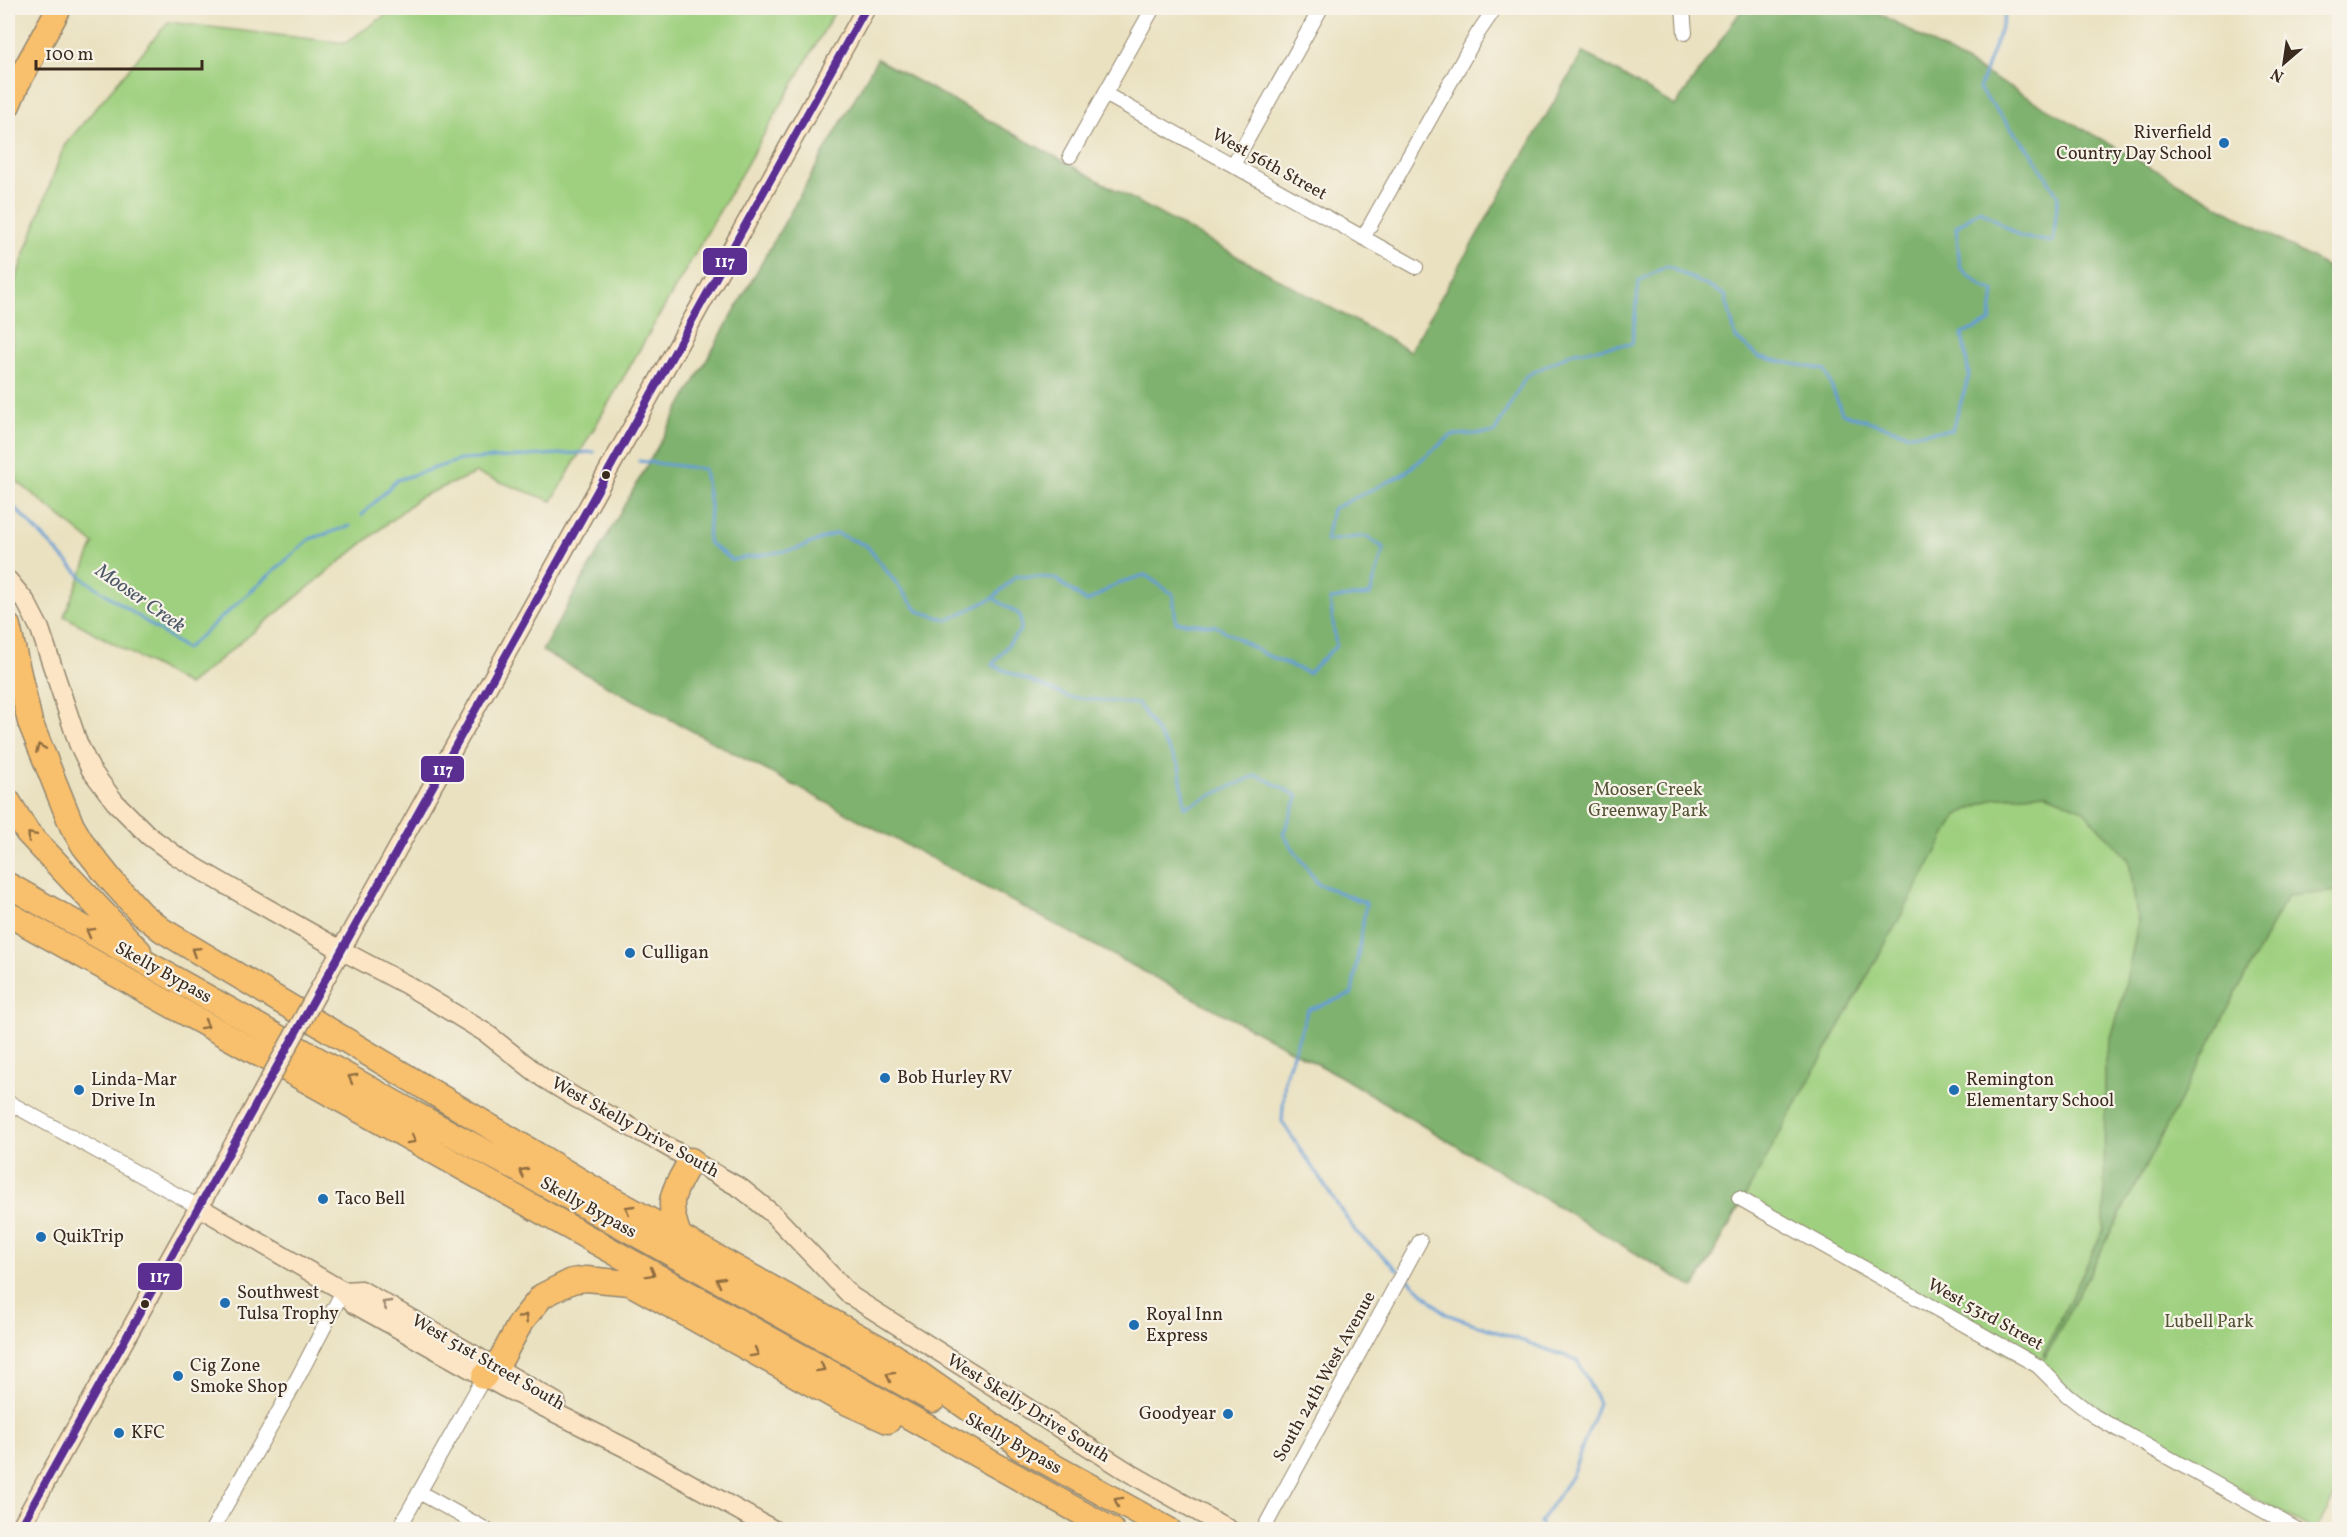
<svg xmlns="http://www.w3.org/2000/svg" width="2347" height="1537" viewBox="0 0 2347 1537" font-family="Vollkorn,serif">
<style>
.green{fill:#9fd07f;stroke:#6d7d4e;stroke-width:1.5}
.forest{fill:#7fb26e;stroke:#5d6e46;stroke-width:1.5}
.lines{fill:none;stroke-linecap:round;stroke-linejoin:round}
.stream{stroke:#669ed4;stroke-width:3}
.street-casing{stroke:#92866f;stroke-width:16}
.secondary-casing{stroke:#92866f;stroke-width:21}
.highway-casing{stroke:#92866f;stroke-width:27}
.street{stroke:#fff;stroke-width:14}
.secondary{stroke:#fce5c4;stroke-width:18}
.highway{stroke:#f8bf6c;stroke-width:24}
.secondary-bridge-casing{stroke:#92866f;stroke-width:21;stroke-linecap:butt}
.secondary-bridge{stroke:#fce5c4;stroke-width:18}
.bus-1-casing{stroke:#f7f3e8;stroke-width:12}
.bus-1{stroke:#5b2e91;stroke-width:8}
.oneway{stroke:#906d41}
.oneway2{stroke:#9c8871}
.poi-dot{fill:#1f6fb2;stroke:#f7f3e8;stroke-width:2}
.bus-dot{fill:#3b2a1e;stroke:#f7f3e8;stroke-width:2}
.labels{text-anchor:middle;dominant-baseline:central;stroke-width:4.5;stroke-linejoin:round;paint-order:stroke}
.poi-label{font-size:18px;fill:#3b2a1e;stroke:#f7f3e8;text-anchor:start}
.street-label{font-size:18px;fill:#3b2a1e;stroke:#f7f3e8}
.park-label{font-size:18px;fill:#545436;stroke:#f7f3e8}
.water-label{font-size:20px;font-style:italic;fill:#4c5867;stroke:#f7f3e8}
.line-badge{stroke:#f7f3e8;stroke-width:2}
.badge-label{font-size:16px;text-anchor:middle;font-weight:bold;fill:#fff}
</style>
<rect width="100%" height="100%" fill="#f7f3e8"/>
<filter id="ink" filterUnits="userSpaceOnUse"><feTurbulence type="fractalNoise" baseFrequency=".0167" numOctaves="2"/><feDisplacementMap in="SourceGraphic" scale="12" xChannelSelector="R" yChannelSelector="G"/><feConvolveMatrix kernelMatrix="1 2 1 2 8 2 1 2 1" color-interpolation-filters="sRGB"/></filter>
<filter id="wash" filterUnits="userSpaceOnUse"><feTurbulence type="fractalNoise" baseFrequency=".008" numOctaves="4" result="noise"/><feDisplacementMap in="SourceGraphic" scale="24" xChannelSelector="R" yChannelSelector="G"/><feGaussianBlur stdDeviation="1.35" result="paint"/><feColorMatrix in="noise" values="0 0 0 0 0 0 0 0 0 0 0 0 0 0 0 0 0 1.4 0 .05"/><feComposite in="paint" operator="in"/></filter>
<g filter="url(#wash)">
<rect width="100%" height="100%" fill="#eae1c0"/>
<path class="green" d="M396,8H837L552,501L476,473L420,497L188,685L64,616L94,544L8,474V413L10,409L14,284L64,146L168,22L345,43Z
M877,59L2339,870L2340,1488L2316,1529H2312L2148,1439L2089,1401L1743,1201L1694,1288L1340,1076L1281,1045Z"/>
<path class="forest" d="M1743,8H1879L1877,12L2339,274V891L2287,896L2045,1358L2043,1355L2104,1229L2105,1059L2123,996L2138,923L2129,860L2083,810L2045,793L1995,798L1957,815L1694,1288L1340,1076L542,651L877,59L1410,351L1583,52L1675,106Z"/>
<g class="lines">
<path class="stream" d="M639,461L704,469L710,506L708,542L732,560L797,549L836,533L867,546L918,611L948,620L993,598L1016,576L1054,578L1087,602L1118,583L1145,575L1173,594L1176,622L1216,626L1264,654L1308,673L1336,646L1330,599L1370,595L1384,548L1365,536L1326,541L1332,509L1402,475L1452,435L1494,433L1526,376L1574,352L1632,344L1639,281L1667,266L1725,295L1736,338L1759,357L1825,370L1842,413L1909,434L1952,430L1969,376L1962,334L1990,322L1994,291L1982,286L1960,267L1956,227L1980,210L2021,237L2053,242L2058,196L2033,155L1979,89L2008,8
M8,503L13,506L84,579L186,649L310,539L350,526
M362,515L397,480L460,460L594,452
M993,598L1020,615L1021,629L992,665L1068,697L1138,704L1179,765L1185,807L1257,775L1298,796L1283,834L1318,884L1366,903L1352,994L1308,1010L1285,1077L1282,1122L1356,1232L1398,1270
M1406,1277L1446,1314L1577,1360L1599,1403L1571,1477L1540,1522L1544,1530"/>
</g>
</g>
<g filter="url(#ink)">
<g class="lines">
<g class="street-casing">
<path id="street" d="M1683,8L1685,33
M1105,94L1416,267
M1070,156L1153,8
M1233,165L1321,8
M1363,238L1478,33L1495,8
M8,1102L199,1207
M1739,1198L2038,1366L2067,1395L2094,1416L2298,1530
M419,1492L487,1530
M212,1530L296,1381L343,1291
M398,1530L484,1377
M1263,1530L1420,1241"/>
</g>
<g class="secondary-casing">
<path id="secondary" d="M8,580L26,602L40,629L78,743L91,770L115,802L149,836L178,857L228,886L341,950L407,985L486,1033L543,1078L576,1098L661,1143L742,1189L774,1215L851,1296L1130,1473L1230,1530
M316,995L866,8
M199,1207L343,1291L354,1304L503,1387L628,1449L774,1530
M343,1291L361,1290L556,1402
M19,1530L245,1124"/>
</g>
<g class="highway-casing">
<path id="highway" d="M8,105L17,84L59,8
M8,626L30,722L72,826L84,846L111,880L142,914L162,930L594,1189L894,1356L1033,1454
M8,801L27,832L139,951
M8,885L402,1107L611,1220L933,1400
M8,914L1112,1530
M680,1238C665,1199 672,1195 691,1160
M484,1377L492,1365L500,1361L521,1322L542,1296L572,1281L586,1279L630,1283L839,1399L888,1421
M1019,1447L1169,1530"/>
</g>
<use href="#street" class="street"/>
<use href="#secondary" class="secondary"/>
<use href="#highway" class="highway"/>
<g class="secondary-bridge-casing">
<path id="secondary-bridge" d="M245,1124L316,995"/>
</g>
<use href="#secondary-bridge" class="secondary-bridge"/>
<g class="bus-1-casing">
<path id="bus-1" d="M19,1530L866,8"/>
</g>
<use href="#bus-1" class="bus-1"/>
</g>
<defs><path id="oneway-chevron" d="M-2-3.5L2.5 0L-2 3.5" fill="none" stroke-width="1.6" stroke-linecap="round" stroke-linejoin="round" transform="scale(1.5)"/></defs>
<g class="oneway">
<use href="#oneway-chevron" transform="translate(40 748) rotate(-112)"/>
<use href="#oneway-chevron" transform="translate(31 836) rotate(-130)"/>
<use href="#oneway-chevron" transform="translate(90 932) rotate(-151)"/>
<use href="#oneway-chevron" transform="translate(195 951) rotate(-148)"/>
<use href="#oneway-chevron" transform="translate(205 1025) rotate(29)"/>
<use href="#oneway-chevron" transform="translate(352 1078) rotate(-151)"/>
<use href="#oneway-chevron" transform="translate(412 1140) rotate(29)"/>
<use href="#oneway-chevron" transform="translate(523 1172) rotate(-152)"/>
<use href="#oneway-chevron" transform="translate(629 1209) rotate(-150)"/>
<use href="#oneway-chevron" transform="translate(651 1273) rotate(29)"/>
<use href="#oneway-chevron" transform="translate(720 1281) rotate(-151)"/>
<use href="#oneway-chevron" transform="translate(524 1318) rotate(-57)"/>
<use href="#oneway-chevron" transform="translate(755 1353) rotate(29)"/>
<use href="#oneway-chevron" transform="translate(821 1368) rotate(29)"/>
<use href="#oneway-chevron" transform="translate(890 1376) rotate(-151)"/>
<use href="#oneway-chevron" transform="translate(1118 1501) rotate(-151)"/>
</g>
<use class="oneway2" href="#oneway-chevron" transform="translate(386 1304) rotate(-150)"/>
</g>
<g class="poi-dot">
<circle cx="2224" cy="143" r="6"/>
<circle cx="630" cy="953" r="6"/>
<circle cx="885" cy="1078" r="6"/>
<circle cx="79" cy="1090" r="6"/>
<circle cx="1954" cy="1090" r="6"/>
<circle cx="323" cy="1199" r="6"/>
<circle cx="41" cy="1237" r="6"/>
<circle cx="225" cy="1303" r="6"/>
<circle cx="1134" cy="1325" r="6"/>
<circle cx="178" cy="1376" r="6"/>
<circle cx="1228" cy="1414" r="6"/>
<circle cx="119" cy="1433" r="6"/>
</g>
<g class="bus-dot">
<circle cx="606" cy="475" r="5"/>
<circle cx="145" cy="1304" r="5"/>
</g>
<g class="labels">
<g class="poi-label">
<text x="2212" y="133" text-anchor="end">Riverfield<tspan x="2212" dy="21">Country Day School</tspan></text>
<text x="642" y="953">Culligan</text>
<text x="897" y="1078">Bob Hurley RV</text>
<text x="91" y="1080">Linda-Mar<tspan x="91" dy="21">Drive In</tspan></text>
<text x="1966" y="1080">Remington<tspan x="1966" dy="21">Elementary School</tspan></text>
<text x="335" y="1199">Taco Bell</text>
<text x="53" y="1237">QuikTrip</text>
<text x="237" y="1293">Southwest<tspan x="237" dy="21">Tulsa Trophy</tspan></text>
<text x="1146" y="1315">Royal Inn<tspan x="1146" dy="21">Express</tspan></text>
<text x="190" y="1366">Cig Zone<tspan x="190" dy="21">Smoke Shop</tspan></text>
<text x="1216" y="1414" text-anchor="end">Goodyear</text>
<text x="131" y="1433">KFC</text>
</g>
<g class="street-label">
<text transform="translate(1269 165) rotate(29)">West 56th Street</text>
<text transform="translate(163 973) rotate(29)">Skelly Bypass</text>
<text transform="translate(635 1128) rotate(29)">West Skelly Drive South</text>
<text transform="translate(588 1208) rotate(29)">Skelly Bypass</text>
<text transform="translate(1985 1315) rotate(29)">West 53rd Street</text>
<text transform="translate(488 1363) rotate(30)">West 51st Street South</text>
<text transform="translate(1325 1377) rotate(-61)">South 24th West Avenue</text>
<text transform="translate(1028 1409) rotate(32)">West Skelly Drive South</text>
<text transform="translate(1013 1444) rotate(29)">Skelly Bypass</text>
</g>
<g class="park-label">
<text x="1648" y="790">Mooser Creek<tspan x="1648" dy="21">Greenway Park</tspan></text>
<text x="2209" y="1322">Lubell Park</text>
</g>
<g class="water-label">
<text transform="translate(140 599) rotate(35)">Mooser Creek</text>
</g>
</g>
<g class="line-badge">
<rect x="702" y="247" width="46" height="29" rx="6" fill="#5b2e91"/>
<rect x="420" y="755" width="45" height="28" rx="6" fill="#5b2e91"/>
<rect x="137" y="1262" width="46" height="29" rx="6" fill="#5b2e91"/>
</g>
<g class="badge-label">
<text x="725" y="267">117</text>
<text x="443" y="775">117</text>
<text x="160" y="1282">117</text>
</g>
<rect width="2347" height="1537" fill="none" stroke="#f7f3e8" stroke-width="30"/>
<g transform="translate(2284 63) rotate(209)" stroke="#f7f3e8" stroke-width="4.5" paint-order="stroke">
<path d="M0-4.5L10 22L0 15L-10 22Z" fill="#3b2a1e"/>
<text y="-9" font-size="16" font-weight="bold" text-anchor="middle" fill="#3b2a1e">N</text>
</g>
<path d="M36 60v9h166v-9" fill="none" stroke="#3b2a1e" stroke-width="3"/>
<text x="45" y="60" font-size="18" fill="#3b2a1e" stroke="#f7f3e8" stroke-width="4.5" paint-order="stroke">100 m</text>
</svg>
